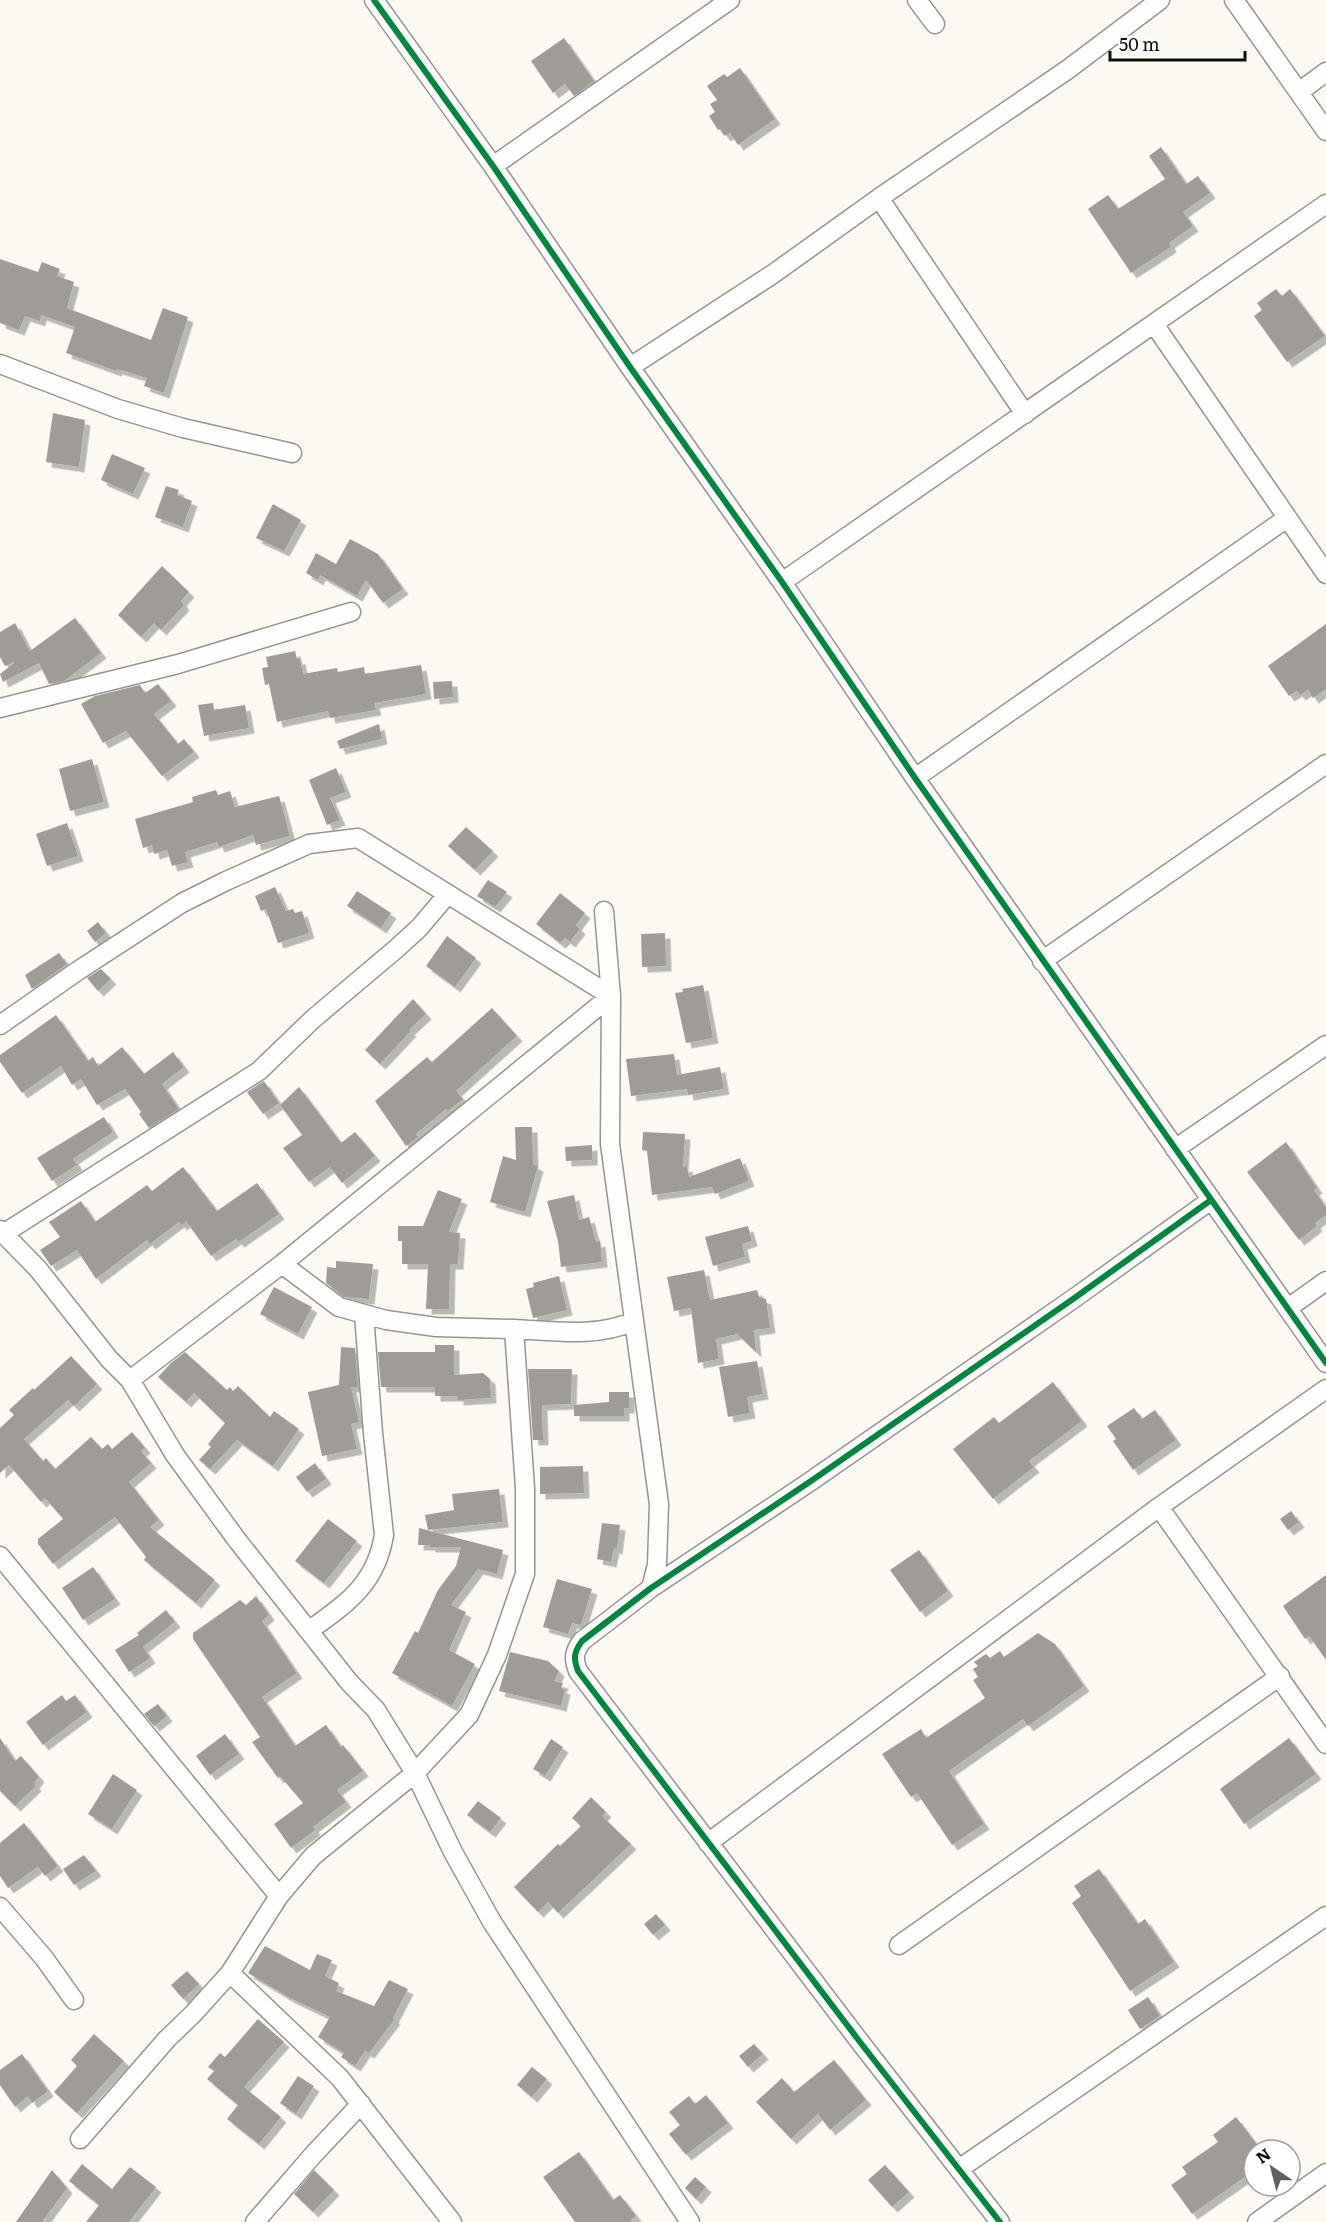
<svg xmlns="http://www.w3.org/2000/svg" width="1326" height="2222" viewBox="0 0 1326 2222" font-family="Literata,serif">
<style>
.building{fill:#9f9c98;filter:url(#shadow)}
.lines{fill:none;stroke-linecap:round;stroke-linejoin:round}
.street-casing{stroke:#959491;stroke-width:21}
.street{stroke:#fffefd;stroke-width:18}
.cycleway-casing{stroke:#fff;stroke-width:10}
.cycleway{stroke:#00873e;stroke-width:6}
</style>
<defs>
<filter id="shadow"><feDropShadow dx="5.5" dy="5.5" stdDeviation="0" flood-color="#0004"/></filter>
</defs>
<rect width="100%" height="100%" fill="#fcf9f2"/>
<path class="building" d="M564,38L594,81L574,96L565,84L553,93L531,61Z
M740,68L775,119L738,145L730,133L725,136L720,129L718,130L709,116L715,112L710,104L717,100L707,86L724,74L727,77Z
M1161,147L1186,184L1198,176L1210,193L1183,212L1193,226L1169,243L1171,247L1131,273L1088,209L1108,195L1118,209L1165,179L1149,156Z
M0,259L38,272L42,262L60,269L57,276L74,282L67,308L151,340L163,308L188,317L164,393L144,386L147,378L117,369L116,371L66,353L75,327L41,315L40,321L25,316L19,330L0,323Z
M1276,289L1282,296L1290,289L1325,336L1287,362L1254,316L1262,310L1257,303Z
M53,413L85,420L79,467L46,462Z
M112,454L145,468L133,494L101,480Z
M166,486L179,490L177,495L192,501L183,527L155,517Z
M273,504L301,520L284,551L256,538Z
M350,539L378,554L403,589L383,603L366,580L357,596L320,575L318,580L306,573L316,553L336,564Z
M162,566L189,592L181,601L184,605L161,630L154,623L141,637L118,615Z
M75,618L101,653L64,681L49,684L39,663L3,682L0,674L14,663V662L5,666L0,657V632L15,623L30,651Z
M1326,624V689L1313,698L1308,690L1300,695L1297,691L1289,696L1268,666Z
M295,651L297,659H300L303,674L337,668L338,672L364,667L365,674L421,665L426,694L374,703L376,710L330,718L328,711L277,722L269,684L265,685L262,668L268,667L266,657Z
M452,681L453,697L434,699L433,682Z
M158,684L171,701L154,714L178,744L184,739L194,752L162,776L126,731L103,743L81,704L95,696L140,685L145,693Z
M213,703L214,710L245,705L249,728L204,736L198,705Z
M379,724L382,739L340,749L337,741Z
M92,759L104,802L70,811L59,769Z
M336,768L346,792L330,798L340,820L327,825L309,780Z
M216,790L218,795L230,791L235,807L279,796L290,836L256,845L253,835L219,847L217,842L185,852L188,862L172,866L167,850L154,854L152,845L143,848L135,819L193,802L192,797Z
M67,823L78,856L47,866L36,834Z
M466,827L493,851L475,870L448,846Z
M488,880L507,892L495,907L477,896Z
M275,887L286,911L293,909L295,913L302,911L309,933L278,943L266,909L261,911L255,896Z
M357,891L391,913L381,928L347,906Z
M560,893L585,913L576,925L580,929L570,942L565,938L560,943L536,924Z
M98,922L106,933L95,942L87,931Z
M665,933L666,966L642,967L641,934Z
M447,936L476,958L455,987L426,966Z
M59,953L67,964L32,989L25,975Z
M101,969L111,979L98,991L87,978Z
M703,985L713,1038L686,1043L675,993L683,992L682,989Z
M413,999L426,1014L409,1030L411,1031L380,1064L365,1050Z
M492,1008L517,1036L456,1091L463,1099L448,1111L446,1109L416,1134L418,1137L406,1146L375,1101L427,1057L432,1062Z
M56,1015L88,1061L93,1057L98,1066L122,1047L144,1074L173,1052L184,1067L162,1084L179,1109L149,1128L139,1114L141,1112L125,1089L97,1105L81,1079L72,1085L61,1066L22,1093L0,1062V1055Z
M674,1054L677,1075L720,1067L724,1089L688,1095L687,1089L631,1096L626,1059Z
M264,1081L279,1103L263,1114L247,1092Z
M299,1087L341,1143L355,1132L375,1156L342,1183L330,1167L309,1182L283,1148L302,1135L280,1105Z
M104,1117L113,1132L73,1159L77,1165L52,1181L37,1158Z
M515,1127H532L533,1164L538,1166L525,1212L490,1202L503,1156L516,1160Z
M643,1132L685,1134L683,1167L687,1166L689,1177L740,1158L749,1181L715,1194L712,1187L652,1195L647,1151L642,1150Z
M1286,1142L1317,1188L1314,1190L1326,1207V1215L1315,1223L1317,1226L1299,1240L1247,1172Z
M592,1145V1160L566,1161L565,1147Z
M183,1167L217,1211L257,1183L279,1214L239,1242L236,1239L211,1256L186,1221L182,1225L179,1222L150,1244L147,1240L96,1279L77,1250L51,1266L40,1250L60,1237L49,1222L81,1201L95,1222L147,1185L152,1191Z
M438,1190L462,1199L449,1232L460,1233L458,1264H450L449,1309H426L428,1264H402V1241H398V1226H423Z
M574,1195L579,1220L589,1217L596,1242L600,1241L602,1262L561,1267L558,1241L547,1201Z
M748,1226L752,1241L742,1244L745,1257L713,1266L705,1237Z
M336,1261L373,1264L369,1299L344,1297L326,1283L327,1267L336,1268Z
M704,1270L710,1300L757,1290L759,1297L766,1299L770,1328L754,1330L756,1352L737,1334L716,1339L719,1359L698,1363L691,1308L674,1311L667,1277Z
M559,1276L567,1310L533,1318L526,1289L534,1287L533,1283Z
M274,1287L312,1307L298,1334L260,1314Z
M435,1345H454V1375L483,1373L490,1379L491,1398L458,1400V1396H435V1387H381L378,1352H435Z
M341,1347L355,1348L358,1387H351L359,1422L351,1424L357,1449L322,1456L308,1392L339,1385Z
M185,1352L227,1390L230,1387L233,1391L238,1386L270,1417L274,1411L299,1429L273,1466L237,1440L210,1469L199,1460L211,1447L208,1444L225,1423L194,1393L186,1402L158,1377L171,1363Z
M71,1356L97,1384L74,1406L68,1400L24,1439L43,1461L46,1458L55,1469L91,1437L102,1449L108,1444L112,1449L132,1432L145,1448L141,1451L151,1463L129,1482L159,1520L150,1527L215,1580L196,1603L144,1560L146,1557L115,1517L53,1564L38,1544V1539L63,1519L45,1498L41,1502L9,1465L0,1473V1428L14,1415L9,1410L33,1388L34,1390Z
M757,1361L763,1394L747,1397L750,1413L728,1417L719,1367Z
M528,1369H572L571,1404L542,1405L543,1440H533Z
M1053,1382L1082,1421L1029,1461L1034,1467L993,1499L953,1449L994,1417L999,1423Z
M609,1392H629V1408H624V1416H574V1405L609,1402Z
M1134,1408L1142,1419L1155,1410L1176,1440L1133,1470L1113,1441L1116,1439L1107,1426Z
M315,1463L326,1479L307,1492L296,1477Z
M583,1466L584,1493L540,1494V1467Z
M499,1489L503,1522L428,1530L425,1515L454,1510L452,1494Z
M1291,1511L1299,1522L1288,1530L1280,1519Z
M328,1519L357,1541L324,1583L295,1561Z
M602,1523L620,1525L617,1549L614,1548L611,1562L597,1559Z
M419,1528L503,1550L497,1574L478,1569L451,1605L466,1612L449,1650L475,1664L452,1706L392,1673L415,1631L418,1633L438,1590L456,1566L461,1547H430V1545H418Z
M919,1550L948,1591L920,1612L890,1570Z
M93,1567L115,1599L83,1620L62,1588Z
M1326,1575V1660L1309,1636L1305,1639L1283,1606Z
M557,1579L592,1589L581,1625L572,1623L568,1634L543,1627Z
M256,1596L269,1615L262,1621L297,1673L262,1697L295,1746L326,1725L341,1747L343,1745L363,1771L337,1790L346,1802L313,1827L315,1830L291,1848L274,1824L303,1803L280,1776L278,1778L252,1742L260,1737L193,1639V1633L240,1600L246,1605Z
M166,1610L175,1622L143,1647L150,1658L129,1672L115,1650L139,1635L137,1633Z
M1038,1633L1055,1644L1084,1686L1028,1726L1023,1719L949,1771L984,1824L952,1845L917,1793L911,1797L882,1754L921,1729L926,1738L985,1698L973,1680L978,1677L973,1669L978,1666L974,1662L986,1654L990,1658L1000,1651L1004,1657Z
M510,1652L548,1661L559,1671L554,1681L563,1683L561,1688L565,1689L561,1706L499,1691Z
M62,1695L66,1701L75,1695L87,1712L43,1745L26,1722Z
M158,1704L167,1716L154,1726L144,1714Z
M225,1734L239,1754L210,1775L196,1756Z
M0,1738L15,1761L21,1756L39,1777L34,1783L36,1786L15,1806L0,1791Z
M1289,1738L1316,1774L1244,1824L1220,1789Z
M551,1739L563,1747L545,1776L533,1769Z
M113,1774L137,1790L112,1829L88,1814Z
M591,1797L606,1812L602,1816L631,1844L558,1913L548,1902L538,1912L514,1887L558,1844L560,1846L581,1826L572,1818Z
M478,1801L501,1818L490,1832L467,1815Z
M24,1823L58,1866L45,1876L38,1867L8,1888L0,1876V1843Z
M84,1855L96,1871L74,1885L63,1869Z
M1099,1869L1138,1924L1145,1919L1174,1962L1130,1991L1072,1903L1081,1896L1074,1886Z
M656,1914L665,1925L653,1935L644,1924Z
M265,1946L310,1970L317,1954L332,1960L325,1976L339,1983L336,1991L374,2006L389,1980L408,1989L393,2018L395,2019L369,2053L365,2051L355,2066L341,2057L344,2053L318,2037L330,2017L290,1998L248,1973Z
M187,1971L199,1984L183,1999L171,1985Z
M1148,1997L1160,2016L1140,2029L1128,2010Z
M258,2019L284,2042L244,2087L281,2117L259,2144L227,2119L238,2105L207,2079L214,2071L208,2067L220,2053L225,2057Z
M94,2034L124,2061L77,2113L54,2092L77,2066L71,2060Z
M754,2044L763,2054L748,2067L739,2056Z
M22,2054L48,2091L32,2103L28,2096L15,2107L0,2085V2070Z
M834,2060L866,2100L830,2130L818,2114L791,2139L756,2102L782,2078L794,2092Z
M532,2067L547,2079L532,2097L517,2085Z
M298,2076L314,2086L296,2114L280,2103Z
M706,2095L728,2123L686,2155L669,2134L680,2125L669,2112L689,2096L695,2104Z
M1236,2117L1261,2150H1254V2188L1245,2177L1192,2214L1171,2185L1187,2174L1182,2167L1218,2142L1213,2135Z
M579,2152L613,2200L620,2195L636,2216L629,2222H575L543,2177Z
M82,2164L112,2189L130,2167L156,2187L129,2222H86L99,2205L69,2181Z
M885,2165L909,2192L892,2207L868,2180Z
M52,2170L67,2188L42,2222H16Z
M314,2170L334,2190L313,2212L294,2194Z
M695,2177L706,2187L696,2199L685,2188Z"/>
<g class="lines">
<g class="street-casing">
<path id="street" d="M374,0L493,166L630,367L782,582L915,778L1326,1363
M917,0L935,24
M1234,0L1326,131
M1299,92L1326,72
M493,166L730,0
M879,198L1025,414
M1154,324L1326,574
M0,364L118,409L183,428L292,453
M630,367L773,274L879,198L1067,70L1160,0
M782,582L1326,204
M0,708L178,664L351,612
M915,778L1287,518
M604,911L611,996L610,1144L659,1504L657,1565L651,1588
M1042,961L1326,764
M0,1025L79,970L182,903L226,881L309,844L358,838L611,996L282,1264L130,1380
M1175,1149L1326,1045
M0,1230L38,1269L109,1359L130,1380L175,1455L237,1540L349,1682L376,1710L415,1773L453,1852L492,1922L690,2222
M3,1234L259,1071L313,1019L396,949L419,928L447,895
M1288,1308L1326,1281
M514,1329C555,1331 596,1338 634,1321
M1159,1507L1326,1744
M0,1556L279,1896
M310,1630C347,1603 376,1584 384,1535L373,1433L364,1314
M708,1843L1159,1507L1326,1389
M0,1907L44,1958L74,2000
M899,1945L1280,1676
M230,1973L340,2078L452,2222
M80,2139L167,2039L193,2014L230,1973L279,1896L313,1856L415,1773L469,1715L497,1655L525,1574V1488L514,1329L436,1327L386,1320L339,1307L282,1264
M959,2169L1326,1916
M255,2222L313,2155L361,2104
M1000,2222L860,2042L578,1671C573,1658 574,1652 582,1641L651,1588L811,1481L1073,1299L1211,1200
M1257,2222L1326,2173"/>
</g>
<use href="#street" class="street"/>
<g class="cycleway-casing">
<path id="cycleway" d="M374,0L493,166L630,367L782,582L915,778L1326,1363
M1000,2222L860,2042L578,1671C573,1658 574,1652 582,1641L651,1588L811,1481L1073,1299L1211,1200"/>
</g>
<use href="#cycleway" class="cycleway"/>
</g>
<g transform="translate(1272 2168) rotate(325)"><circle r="28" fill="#ffffff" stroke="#9f9f9f" stroke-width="1.5"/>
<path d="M0-4.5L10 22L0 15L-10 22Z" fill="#61605e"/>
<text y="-9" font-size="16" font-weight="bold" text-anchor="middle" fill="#0e0e0e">N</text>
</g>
<path d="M1110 51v9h135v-9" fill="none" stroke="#0e0e0e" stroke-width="3"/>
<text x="1119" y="51" font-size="18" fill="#0e0e0e" stroke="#ffffff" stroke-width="4.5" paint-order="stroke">50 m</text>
</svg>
